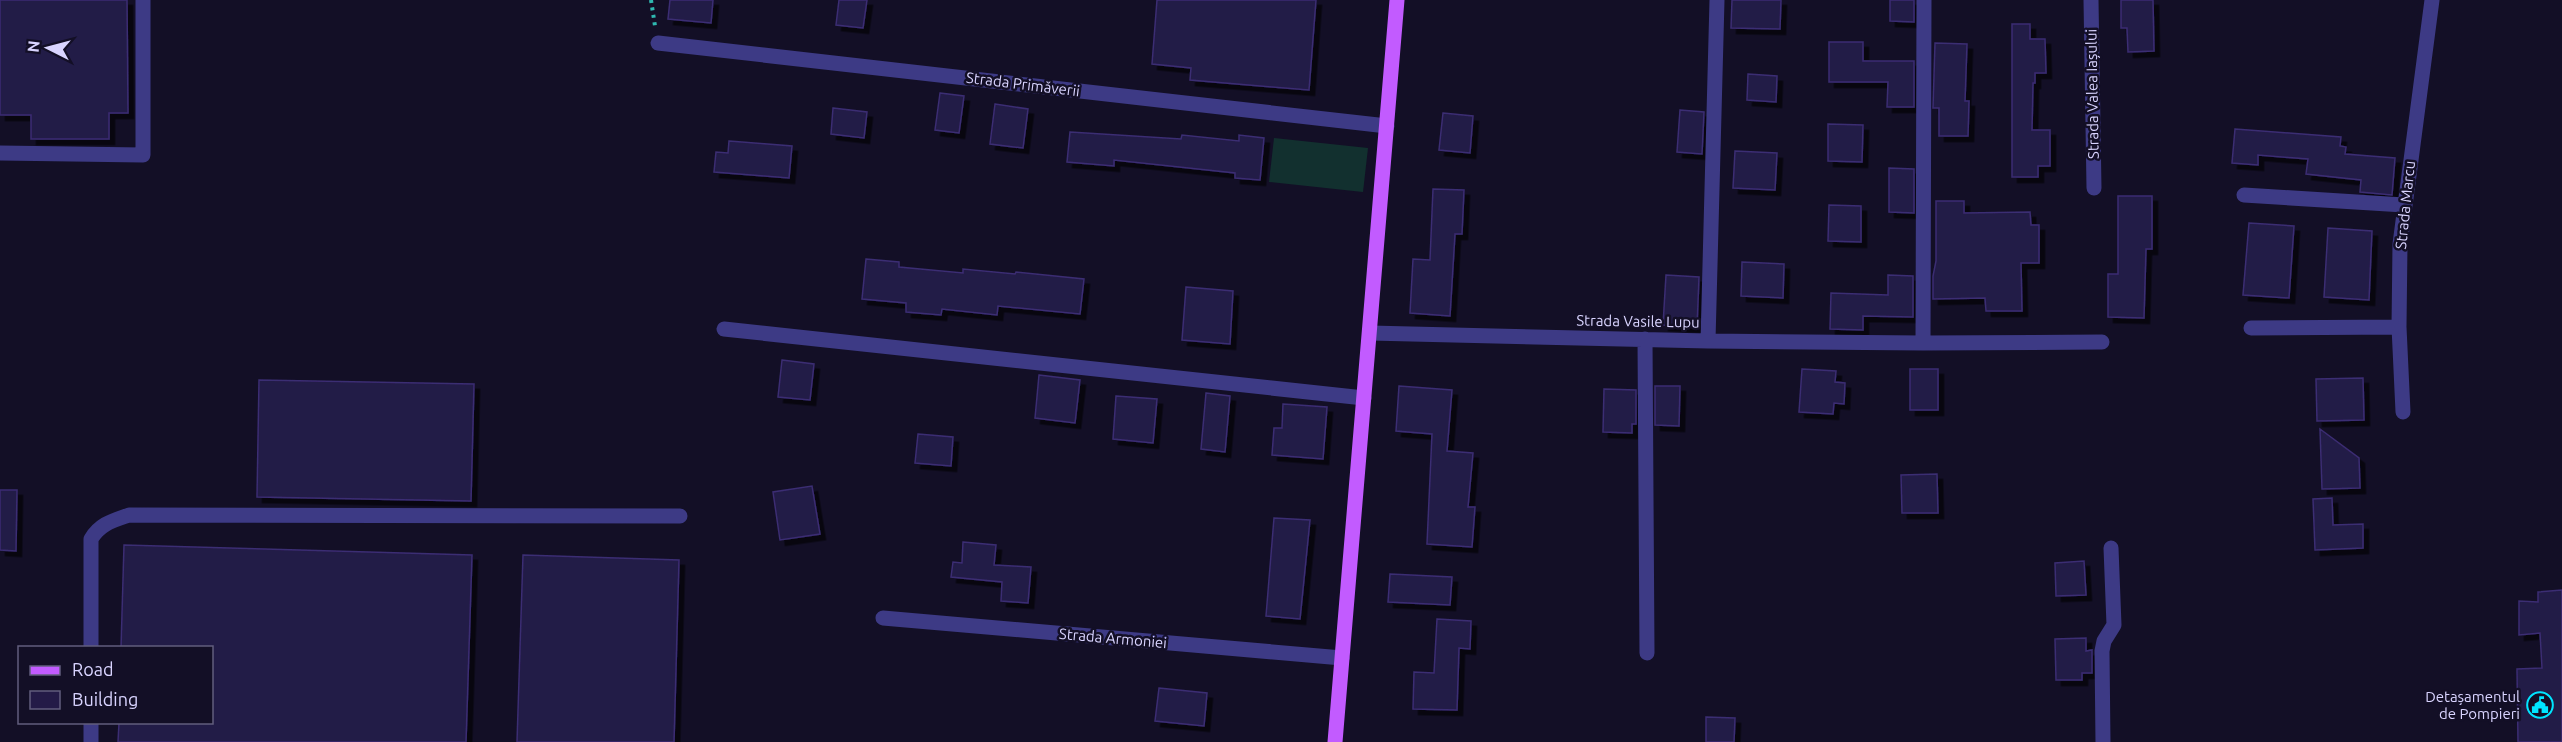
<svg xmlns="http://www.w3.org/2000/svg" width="2562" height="742" viewBox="0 0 2562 742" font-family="Ubuntu,sans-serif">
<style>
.green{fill:#12302f}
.building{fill:#241b47;stroke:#3b2d73;stroke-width:1.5;filter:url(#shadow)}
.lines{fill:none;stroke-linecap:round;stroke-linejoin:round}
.path{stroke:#2fb8b0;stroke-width:4;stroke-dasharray:3 4.5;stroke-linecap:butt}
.minor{stroke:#3d3a85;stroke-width:15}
.major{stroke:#c25bff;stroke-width:15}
.labels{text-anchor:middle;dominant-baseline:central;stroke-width:5;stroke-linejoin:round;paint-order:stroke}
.street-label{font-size:15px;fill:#d9d4ff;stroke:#130f26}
.poi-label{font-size:15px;fill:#d9d4ff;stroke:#130f26;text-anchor:end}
</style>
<defs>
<filter id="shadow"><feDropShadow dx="5.5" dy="5.5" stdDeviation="0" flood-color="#0009"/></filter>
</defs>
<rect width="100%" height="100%" fill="#130f26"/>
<path class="green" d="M1274,138L1368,148L1363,192L1269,182Z"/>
<path class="building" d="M0,0H127L128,113H109V139H31V115H0Z
M670,0H713L711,23L668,19Z
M839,0H867L863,28L836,25Z
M1157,0H1316L1309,90L1190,80L1191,68L1152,64Z
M1732,0H1781L1780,29L1731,28Z
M1890,0H1914V22L1890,21Z
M2121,0H2153L2154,51L2128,52L2127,28H2121Z
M2012,24H2030V39H2045L2046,73H2035V83H2033L2032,130H2050V166H2038V177H2012Z
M1829,42H1863V61H1914V107H1887L1888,82H1829Z
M1935,43L1967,44L1965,101H1969L1968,136H1939V108H1933Z
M1748,74L1777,76L1776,102L1747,100Z
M940,93L964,96L959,133L935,130Z
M995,104L1028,109L1023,148L990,144Z
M833,108L867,112L864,138L831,134Z
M1680,110L1704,112L1702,154L1677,152Z
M1443,113L1473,116L1470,153L1439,150Z
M1828,124L1863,125L1862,162L1828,161Z
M2235,129L2341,137L2340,146L2346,147L2345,154L2395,158L2392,195L2360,192L2361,180L2306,174L2308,159L2258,155V165L2232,163Z
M1070,132L1181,139L1182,135L1239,141V135L1264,138L1260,180L1235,178V173L1114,160V166L1067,162Z
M729,141L792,146L789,178L714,172L716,152L728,153Z
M1735,151L1777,153L1775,190L1733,188Z
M1889,168L1914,169V213L1889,212Z
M1433,189L1464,190L1462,234H1455L1450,316L1410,313L1413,259L1430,260Z
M2118,196H2152V249H2146L2144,318L2108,317V274H2118Z
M1936,201H1964V213L2030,212L2031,225H2039V263H2021L2022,311H1986L1985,298L1933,299V276L1936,261Z
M1829,205L1861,206V242L1828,241Z
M2249,223L2294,226L2289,298L2243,295Z
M2328,228L2372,231L2369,300L2324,297Z
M866,259L899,262V267L963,273V269L1015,274L1016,272L1084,279L1080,314L998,306L997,315L942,309L941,315L906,312V303L862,299Z
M1742,262L1784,264L1783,298L1741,296Z
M1666,275L1699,277L1697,327L1663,325Z
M1888,275L1913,276V317L1863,316V330L1830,329L1831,293L1888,295Z
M1186,287L1233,291L1230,344L1182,340Z
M782,360L814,364L810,400L778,397Z
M1802,369L1836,371L1835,382L1845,383L1844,404L1834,403L1833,414L1799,412Z
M1910,369H1938V410H1910Z
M1039,375L1080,380L1075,423L1035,418Z
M2363,378L2364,420L2317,421L2316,379Z
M259,380L474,384L471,501L257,497Z
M1399,386L1452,390L1447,451L1473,453L1468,507H1475L1472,547L1427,544L1432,434L1396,431Z
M1655,386H1680L1679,426L1655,425Z
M1604,389L1636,390V424H1632V433L1603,432Z
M1206,393L1230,396L1225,452L1201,449Z
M1116,396L1157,399L1153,443L1113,439Z
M1283,404L1327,407L1323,459L1272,455L1274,428H1282Z
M2320,429L2359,458L2360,488L2322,489Z
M918,434L953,437L951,466L915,463Z
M1937,474L1938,513H1902L1901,475Z
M812,486L820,534L780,540L773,492Z
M0,490H17L16,551L0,550Z
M2332,498L2333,525L2363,524V548L2315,550L2313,499Z
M1274,518L1310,520L1300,619L1266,616Z
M963,542L996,545L994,565L1031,567L1028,603L1001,601L1002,582L951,577L953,562L962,563Z
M124,545L472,555L466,742H118L119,723H212V648H121Z
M523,555L679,560L674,742H517Z
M2084,561L2086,595L2056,596L2055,563Z
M1390,574L1452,577L1450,605L1388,602Z
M2562,590V742H2518L2517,669L2542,668L2540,633L2519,635V601L2538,602V592Z
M1437,619L1471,621L1470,649L1459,648L1457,710L1413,709L1414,672L1434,673Z
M2086,638V651L2092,650V673H2082V680H2056L2055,639Z
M1159,688L1207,693L1204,726L1155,721Z
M1706,717L1735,718L1734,742H1706Z"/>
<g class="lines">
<path class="path" d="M651,0L655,26"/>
<path class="minor" d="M2091,0L2094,188
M658,43L1387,126
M0,153L143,155V0
M2244,195L2404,205
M2251,328L2399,327
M724,329L1364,398
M1370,333L1708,341L1923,343L2102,342
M1645,339L1647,653
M1708,341L1717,0
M1923,343L1924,0
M2403,412L2399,327L2400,244L2432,0
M883,618L1342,658
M91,648V539C100,524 112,521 129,515L680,516
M91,742V722
M2103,742L2102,651L2104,641L2114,625L2111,548"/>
<path class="major" d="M1335,742L1397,0"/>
</g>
<defs>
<g id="civic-ring" transform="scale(1.35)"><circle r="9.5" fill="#130f26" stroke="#00e5ff" stroke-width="1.5"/><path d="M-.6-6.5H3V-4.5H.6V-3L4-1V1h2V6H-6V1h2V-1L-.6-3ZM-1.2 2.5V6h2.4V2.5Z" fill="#00e5ff"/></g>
</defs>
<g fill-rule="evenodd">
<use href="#civic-ring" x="2540" y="705"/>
</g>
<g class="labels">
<g class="street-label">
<text transform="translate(1023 84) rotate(7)">Strada Primăverii</text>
<text transform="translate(2092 94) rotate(-91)">Strada Valea Iașului</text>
<text transform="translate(2405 205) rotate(-84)">Strada Marcu</text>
<text transform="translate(1638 321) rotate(1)">Strada Vasile Lupu</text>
<text transform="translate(1113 638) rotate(5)">Strada Armoniei</text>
</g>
<g class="poi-label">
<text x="2520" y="696">Detașamentul<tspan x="2520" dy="17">de Pompieri</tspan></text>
</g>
</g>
<rect x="18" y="646" width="195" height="78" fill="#130f26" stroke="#625e7d" stroke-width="1.5"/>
<rect x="30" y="666" width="30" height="9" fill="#c25bff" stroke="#625e7d" stroke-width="1.5"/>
<text x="72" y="676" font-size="18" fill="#d9d4ff">Road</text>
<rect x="30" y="691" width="30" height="18" fill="#241b47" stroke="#625e7d" stroke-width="1.5"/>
<text x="72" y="706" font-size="18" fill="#d9d4ff">Building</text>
<g transform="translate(48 48) rotate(276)" stroke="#130f26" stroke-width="4.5" paint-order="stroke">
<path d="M0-4.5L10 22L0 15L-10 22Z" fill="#d9d4ff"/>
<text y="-9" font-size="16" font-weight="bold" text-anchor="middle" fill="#d9d4ff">N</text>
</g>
</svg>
